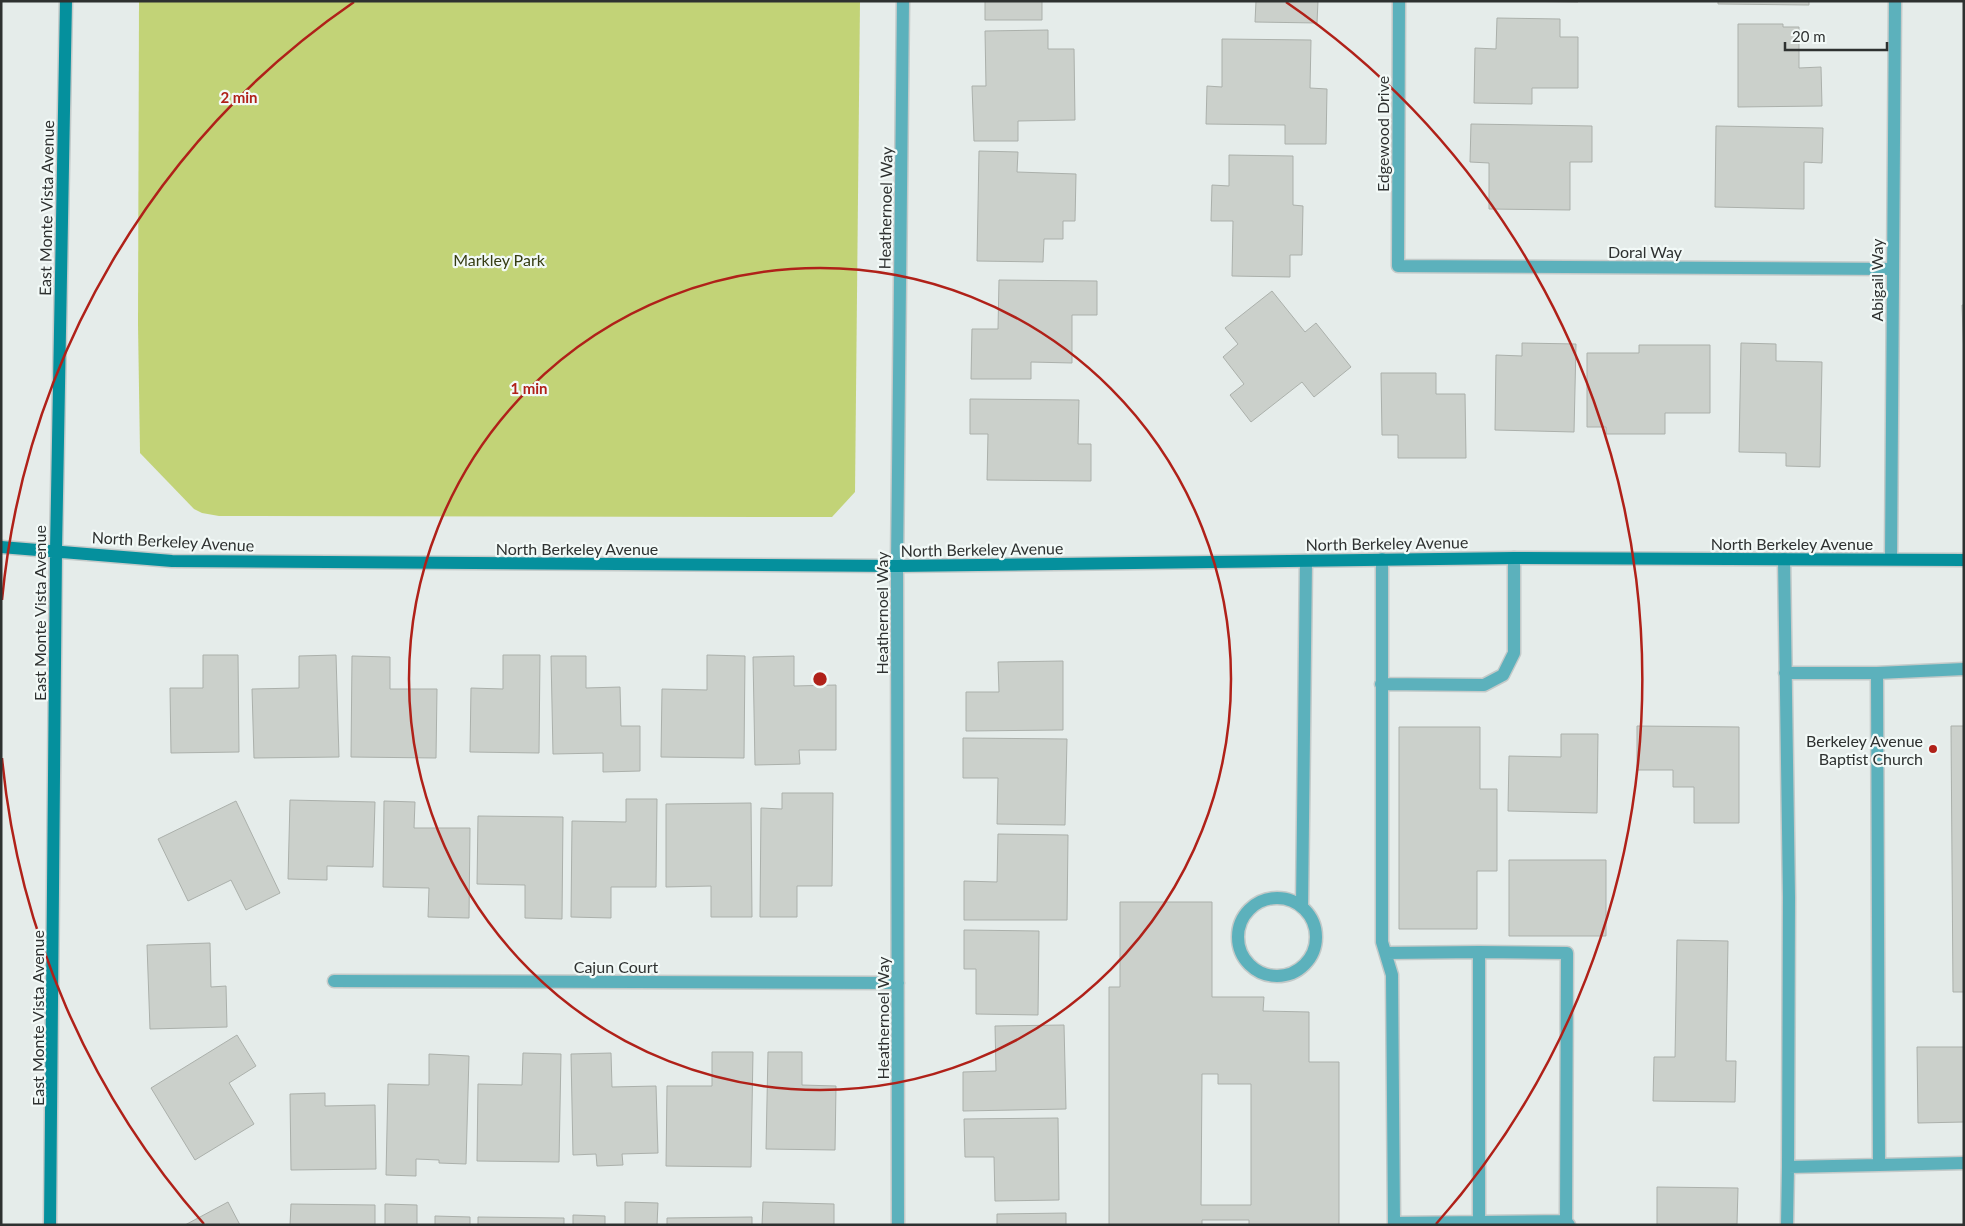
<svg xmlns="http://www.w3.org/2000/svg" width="1965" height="1226" viewBox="0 0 1965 1226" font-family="Lato,sans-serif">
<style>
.green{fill:#c2d377}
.building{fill:#cbd0cb;stroke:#abb0ab;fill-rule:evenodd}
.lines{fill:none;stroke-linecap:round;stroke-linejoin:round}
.lane-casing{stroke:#c4cac9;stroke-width:15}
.street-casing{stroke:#c4cac9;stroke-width:15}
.secondary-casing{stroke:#c4cac9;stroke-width:15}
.lane{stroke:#5cb1bc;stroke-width:12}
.street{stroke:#5cb1bc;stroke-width:12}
.secondary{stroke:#05909d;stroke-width:12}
.ring{fill:none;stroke:#b02119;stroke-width:2.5}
.poi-dot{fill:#b02119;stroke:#f2f9f7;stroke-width:2}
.labels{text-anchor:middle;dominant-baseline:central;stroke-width:4.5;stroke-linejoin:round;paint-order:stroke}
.street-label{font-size:16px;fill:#2e3130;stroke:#f2f9f7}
.park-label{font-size:16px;fill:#363d13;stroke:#f2f9f7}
.poi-label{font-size:16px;fill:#2e3130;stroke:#f2f9f7;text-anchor:end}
.centre{fill:#b02119;stroke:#f2f9f7;stroke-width:2.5}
.ring-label{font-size:15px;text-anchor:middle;font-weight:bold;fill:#b02119;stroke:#f2f9f7;stroke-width:4.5;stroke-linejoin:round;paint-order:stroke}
</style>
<rect width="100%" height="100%" fill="#e5ecea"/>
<path class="green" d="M139,1H860L855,492L832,517L219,516L202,513L194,509L140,453L138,324Z"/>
<path class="building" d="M985,1H1042V20H985Z
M1256,1H1328H1318L1317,23L1255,22Z
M1512,1H1578V2Z
M1718,1H1809V5L1718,4Z
M1497,18L1560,19V37H1578V88H1532V104L1474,103L1475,48L1496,49Z
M1738,24H1783V27H1799V68L1821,67L1822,106L1738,107Z
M1048,30V49H1074L1075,120L1018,121V141H974L972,86H986L985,31Z
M1222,39L1311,40L1310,88L1327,89L1326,144H1285V125L1206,124L1207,86L1222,87Z
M1471,124L1592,126V162H1570V210L1489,209V163L1470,162Z
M1716,126L1823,128L1822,163L1804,162V209L1715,207Z
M979,151L1018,152L1017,172L1076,174L1075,221H1063V239H1044L1043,262L977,261Z
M1229,155L1293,156V205L1303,206L1302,255H1290V277L1232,276L1233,221H1211L1212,185L1229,186Z
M999,280L1097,281V315H1072V363L1031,362V379H971L972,329H998Z
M1272,291L1305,332L1316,323L1351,367L1314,397L1302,382L1251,422L1230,395L1244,384L1223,357L1238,344L1225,328Z
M1962,305H1964V358Z
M1522,343L1576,344L1574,432L1495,430L1496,355L1522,356Z
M1741,343L1776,344V361L1822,362L1820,467L1786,466V453L1739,452Z
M1639,345H1710V413H1665V434H1606V427H1587V353H1639Z
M1381,373H1436V394H1465L1466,458H1398V435H1382Z
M970,399L1079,400L1078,444H1091V481L987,480L988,434H970Z
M203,655H238L239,752L171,753L170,688H203Z
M336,655L339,757L254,758L252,689L299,688V656Z
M503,655H540L539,753L470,752L471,688L503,689Z
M707,655L745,656L744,758L661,757L662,689L707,690Z
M352,656L390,657V689H437L436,758L351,757Z
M551,656H586V688L620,687L621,726H640V771L603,772V753L553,754Z
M794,656V686L836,685V750H799L800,764L755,765L753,657Z
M1063,661V730L966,731V692H999L998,662Z
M1637,726L1739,727V823H1694V787H1673V770H1637Z
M1951,726H1964V992H1953Z
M1399,727H1480V789H1497V871H1477V929H1399Z
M1561,734H1598L1597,813L1508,811L1509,756L1561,757Z
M963,738L1067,739L1065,825L997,824L998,778H963Z
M782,793H833L832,886H797V917H760L761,808L782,809Z
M626,799H657L656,887H611V918L571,917L572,821L626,822Z
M290,800L375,802L373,867L327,866V880L288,879Z
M236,801L280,893L246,910L231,880L188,901L158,839Z
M384,801L415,802L414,828H470L469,918L428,917L429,888L383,887Z
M751,803L752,917H711V886L666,887V804Z
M478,816L563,817L562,919L525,918V885L477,884Z
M998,834L1068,835L1067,920H964V881L997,882Z
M1509,860H1606V936H1509Z
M1120,902H1212V997H1264L1263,1011L1309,1012V1062H1339V1225H1249V1220H1202V1225H1109V987H1120ZM1202,1074H1218V1084H1251V1205H1201Z
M964,930L1039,931L1038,1015L976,1014V969H964Z
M1677,940L1728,941L1726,1061H1736L1735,1102L1653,1101L1654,1057H1675Z
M210,943L211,987L226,986L227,1027L150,1029L147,945Z
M1064,1025L1066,1109L963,1111V1072L996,1071L995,1026Z
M237,1035L256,1066L229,1083L254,1124L195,1160L151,1088Z
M1917,1047H1964V1122L1918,1123Z
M712,1052H753L751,1167L666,1166L667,1086H712Z
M768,1052H802V1085L836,1086L835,1150L766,1149Z
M523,1053L561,1054L559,1162L477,1161L478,1084L522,1085Z
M611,1053L612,1087L656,1086L658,1153L622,1154L623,1165L597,1166L596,1154L573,1155L571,1054Z
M429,1054L469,1056L466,1164L439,1163V1160L416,1159V1176L386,1175L388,1084L429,1085Z
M325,1093V1106L375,1105L376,1169L291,1170L290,1094Z
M1058,1118L1059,1200L995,1201L994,1157H965L964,1119Z
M1657,1187L1738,1188L1737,1224L1657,1225Z
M228,1202L240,1225H185Z
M625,1202L658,1203L657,1225H625Z
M763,1202L834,1204V1225H762Z
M291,1204L375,1205V1225H290Z
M385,1204L417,1205V1225H385Z
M1066,1213V1225H997V1214Z
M573,1215L605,1216V1225H573Z
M435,1216L470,1217V1225H435Z
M478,1217L564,1218V1225H478Z
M752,1217V1225H667V1218Z"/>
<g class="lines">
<g class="lane-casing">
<path id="lane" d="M1382,559V942L1392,975L1394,1223L1566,1221
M1784,559L1789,897L1788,1167L1879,1165L1877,673H1785
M1877,673L1964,669
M1381,684L1484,685L1503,675L1514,653V558
M1238 937a39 39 0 1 1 78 0a39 39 0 1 1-78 0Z
M1302,907L1306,561
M1386,953L1479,952
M1879,1165L1964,1163
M1479,1222V952L1567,953L1566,1221L1569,1225
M1787,1225L1788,1167"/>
</g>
<g class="street-casing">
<path id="street" d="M1399,1L1398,266L1892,269
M1891,559L1895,1
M334,981L898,983
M898,1225L897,566L903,1"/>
</g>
<g class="secondary-casing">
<path id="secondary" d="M1,547L172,561L897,566L1514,558L1964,560
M50,1225L56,551L66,1"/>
</g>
<use href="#lane" class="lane"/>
<use href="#street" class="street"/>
<use href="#secondary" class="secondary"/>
</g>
<g class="ring">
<circle cx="820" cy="679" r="411"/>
<path d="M204 1224A822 822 0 0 1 2 758M2 600A822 822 0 0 1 354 2M1286 2A822 822 0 0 1 1436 1224"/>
</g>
<circle class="poi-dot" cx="1933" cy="749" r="5"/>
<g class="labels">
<g class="street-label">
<text transform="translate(1382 134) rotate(-90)">Edgewood Drive</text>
<text transform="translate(46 208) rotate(-89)">East Monte Vista Avenue</text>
<text transform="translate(885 208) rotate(-89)">Heathernoel Way</text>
<text x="1645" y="251">Doral Way</text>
<text transform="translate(1876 280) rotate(-90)">Abigail Way</text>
<text transform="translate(173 541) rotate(3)">North Berkeley Avenue</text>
<text transform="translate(1387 543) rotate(-1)">North Berkeley Avenue</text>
<text x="1792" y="543">North Berkeley Avenue</text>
<text x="577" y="548">North Berkeley Avenue</text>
<text transform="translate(982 549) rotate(-1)">North Berkeley Avenue</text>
<text transform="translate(39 613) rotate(-90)">East Monte Vista Avenue</text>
<text transform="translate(881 613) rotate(-90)">Heathernoel Way</text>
<text x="616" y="966">Cajun Court</text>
<text transform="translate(37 1018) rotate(-90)">East Monte Vista Avenue</text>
<text transform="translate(882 1018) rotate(-90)">Heathernoel Way</text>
</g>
<g class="park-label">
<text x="499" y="259">Markley Park</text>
</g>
<g class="poi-label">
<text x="1923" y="740">Berkeley Avenue<tspan x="1923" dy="18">Baptist Church</tspan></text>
</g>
</g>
<circle cx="820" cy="679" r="8" class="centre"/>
<g class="ring-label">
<text x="239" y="103">2 min</text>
<text x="529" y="394">1 min</text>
</g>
<rect width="1965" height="1226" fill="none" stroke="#2e3130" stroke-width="5"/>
<path d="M1785 42v8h102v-8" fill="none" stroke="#2e3130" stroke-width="2.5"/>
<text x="1792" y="42" font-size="15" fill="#2e3130" stroke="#f2f9f7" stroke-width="4" paint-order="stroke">20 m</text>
</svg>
